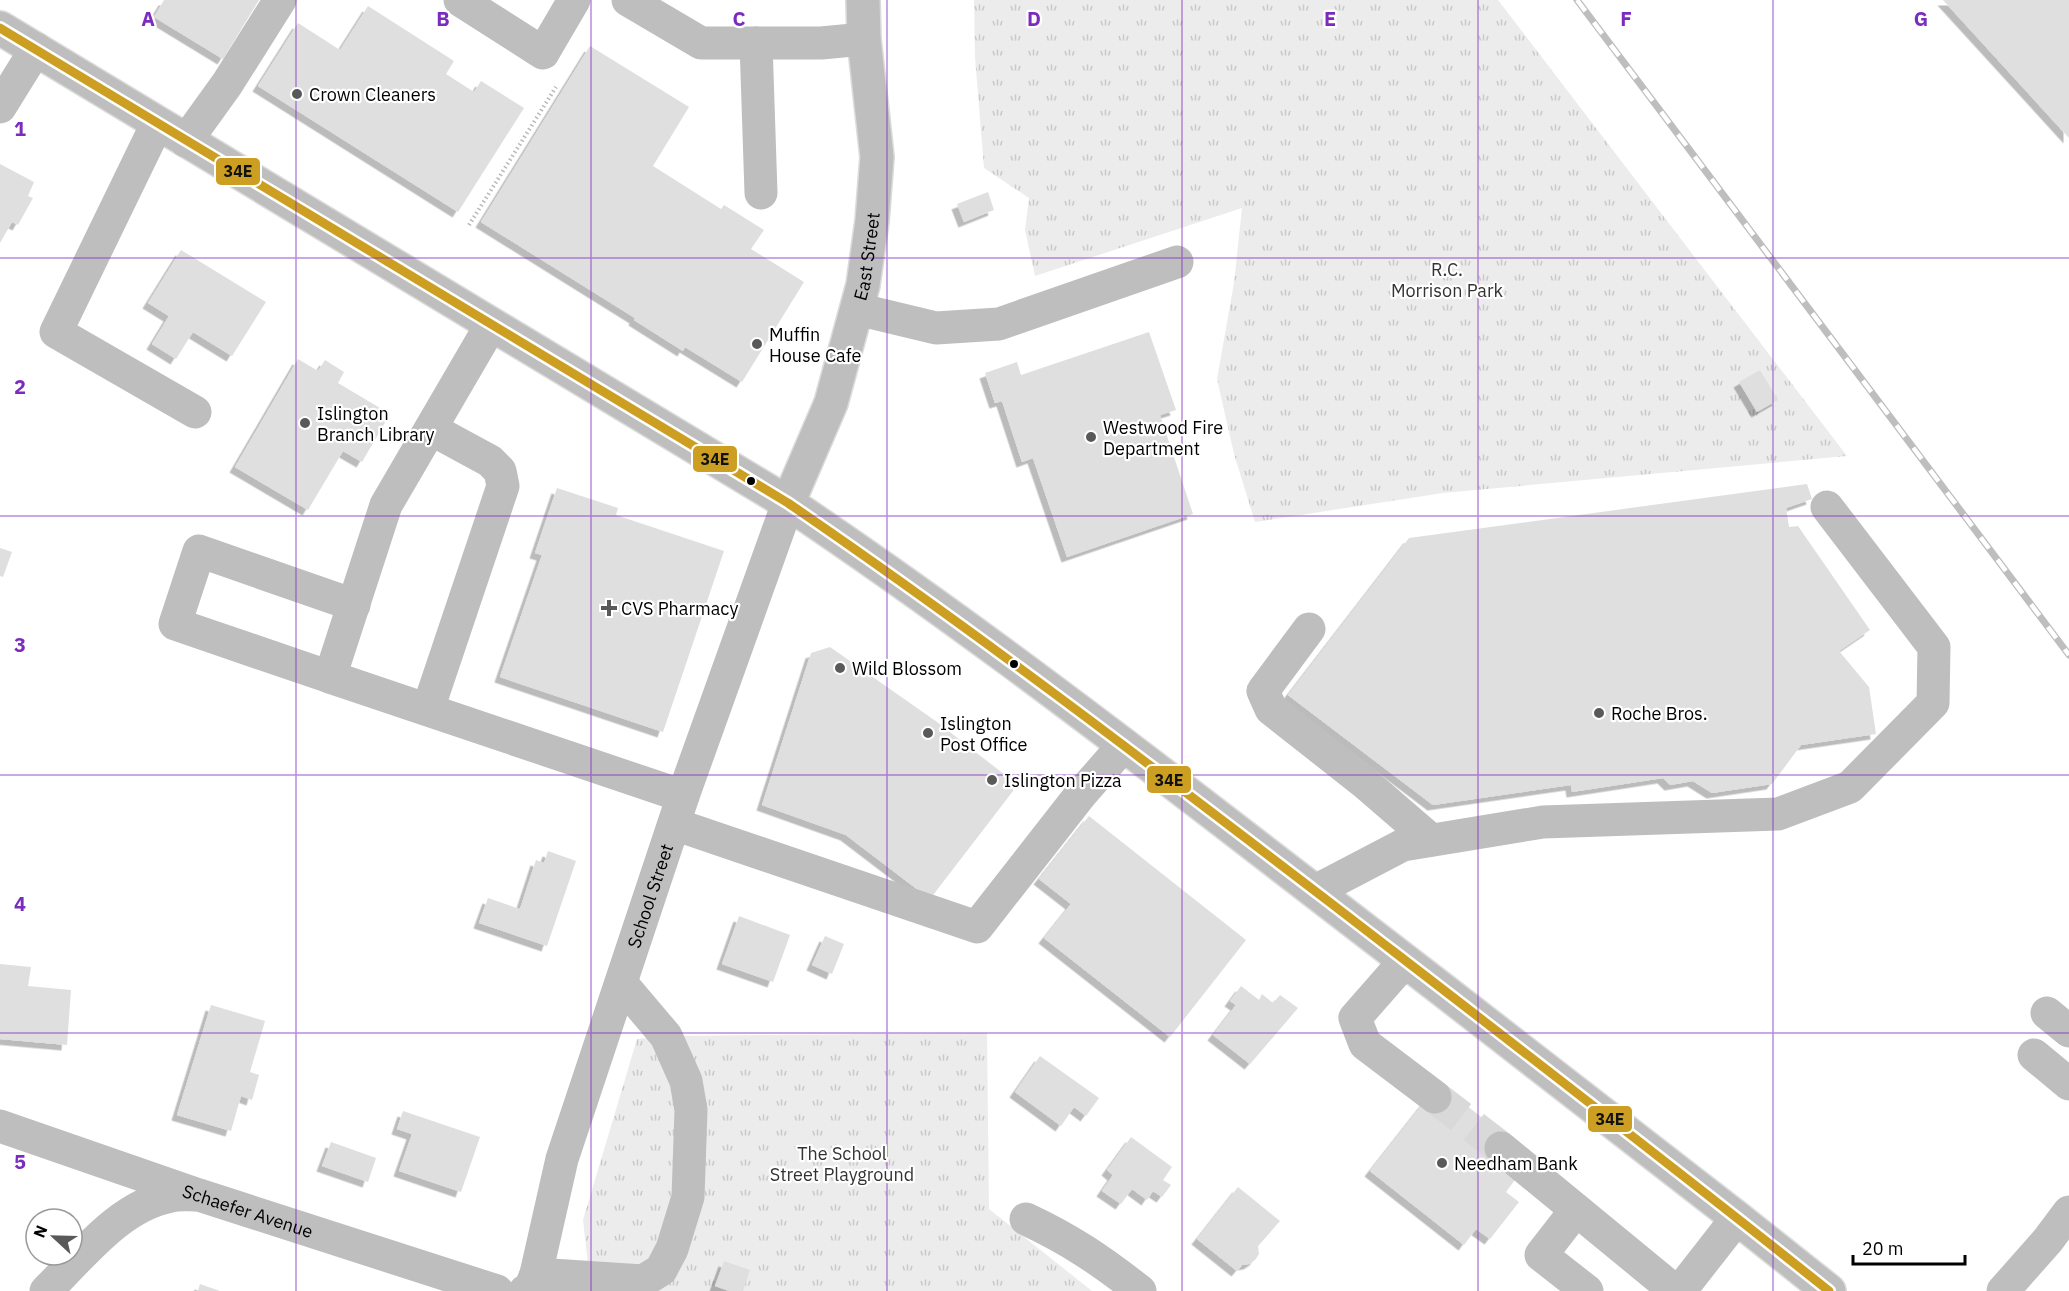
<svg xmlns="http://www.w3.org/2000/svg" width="2069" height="1291" viewBox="0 0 2069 1291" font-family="'IBM Plex Sans',sans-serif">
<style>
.park{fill:url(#park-tufts)}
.building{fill:#dfdfdf;filter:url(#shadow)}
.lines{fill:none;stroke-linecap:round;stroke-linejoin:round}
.minor-tunnel{stroke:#d9d9d9;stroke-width:33;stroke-dasharray:33 16;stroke-linecap:butt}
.major-casing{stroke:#dbdbdb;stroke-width:36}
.path{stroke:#b9b9b9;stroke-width:4;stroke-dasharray:1.5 3;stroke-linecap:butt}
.minor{stroke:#bebebe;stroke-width:33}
.major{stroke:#bebebe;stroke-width:33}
.rail-casing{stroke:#bebebe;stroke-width:7}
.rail{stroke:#fff;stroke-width:4.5;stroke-dasharray:14;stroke-linecap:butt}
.bus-1-casing{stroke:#fff;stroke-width:14}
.bus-1{stroke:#cc9f23;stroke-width:9}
.grid{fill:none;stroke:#7b2cbf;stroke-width:1.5;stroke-opacity:0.55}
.poi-dot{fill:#595959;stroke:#fff;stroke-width:2}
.bus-dot{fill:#000;stroke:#fff;stroke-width:2}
.labels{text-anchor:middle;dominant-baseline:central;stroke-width:4.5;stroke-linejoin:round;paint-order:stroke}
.poi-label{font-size:18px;fill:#000;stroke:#fff;text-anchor:start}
.street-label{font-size:18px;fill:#000;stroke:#fff}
.park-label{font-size:18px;fill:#333;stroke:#fff}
.grid-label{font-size:20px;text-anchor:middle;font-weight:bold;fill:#7b2cbf;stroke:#fff;stroke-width:4.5;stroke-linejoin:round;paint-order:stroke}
.line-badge{stroke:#fff;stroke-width:2}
.pale-badge-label{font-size:16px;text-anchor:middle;font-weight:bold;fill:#111}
</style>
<defs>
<pattern id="park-tufts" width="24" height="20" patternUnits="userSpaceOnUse" patternTransform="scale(1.5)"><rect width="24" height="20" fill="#ececec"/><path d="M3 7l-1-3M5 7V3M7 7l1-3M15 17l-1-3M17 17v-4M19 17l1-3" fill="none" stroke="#c9c9c9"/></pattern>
<filter id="shadow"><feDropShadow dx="-5.5" dy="5.5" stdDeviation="0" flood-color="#0004"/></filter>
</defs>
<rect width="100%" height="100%" fill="#fff"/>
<path class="park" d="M974,0H1498L1847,456L1443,493L1255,522L1234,454L1217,379L1234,283L1242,208L1035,276L1025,230L1029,198L984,168L975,57Z
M987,1033L989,1209L1092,1291H591L583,1220L637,1039L666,1036Z"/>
<path class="building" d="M164,0H259L223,59L154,17Z
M1943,0H2069V138Z
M368,6L454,61L446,74L474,92L481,81L524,108L458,212L258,86L298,23L340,50Z
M590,46L689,107L653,166L721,209L724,205L764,230L751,249L804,282L742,382L685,347L683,351L634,320L635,318L481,222Z
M0,164L34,182L28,196L33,198L18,225L12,222L0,243Z
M988,192L994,210L964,222L957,204Z
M181,250L266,302L232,356L193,332L176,359L152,344L169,316L148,303Z
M1149,332L1176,410L1160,415L1193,514L1067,557L1033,458L1022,462L1002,401L995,403L985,373L1017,362L1021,375Z
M298,359L318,371L325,360L344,372L338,383L390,414L362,462L343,451L308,510L235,467Z
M1760,370L1778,400L1757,412L1739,382Z
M1807,484L1812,499L1786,508L1789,527L1798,526L1870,630L1839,651L1869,687L1876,734L1801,745L1772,784L1712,793L1693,781L1670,785L1663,778L1572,792L1571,785L1433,805L1288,695L1409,538Z
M557,488L618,508L616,515L724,551L663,732L500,677L542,555L535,553Z
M0,548L12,552L3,577L0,576Z
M830,647L937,722L1014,782L1013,791L930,899L846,835L762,805L811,653Z
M1089,816L1246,940L1170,1037L1044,938L1071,904L1039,879Z
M548,851L576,861L547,946L479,923L488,898L520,909L536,860L544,863Z
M739,916L790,935L773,982L722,964Z
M825,936L844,944L832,974L812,965Z
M0,964L31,967L28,986L71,990L67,1045L0,1039Z
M1241,986L1259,1000L1262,994L1273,1003L1280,995L1298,1008L1250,1064L1213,1035L1236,1005L1230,1001Z
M211,1005L265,1021L250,1072L259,1075L252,1100L241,1096L231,1131L177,1115Z
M1040,1056L1099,1098L1086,1116L1074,1107L1061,1126L1015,1092Z
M1443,1087L1508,1138L1520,1173L1506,1192L1519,1202L1490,1239L1476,1229L1464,1245L1370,1171L1425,1101Z
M403,1111L480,1137L461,1192L399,1171L412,1134L397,1129Z
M1131,1137L1172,1167L1163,1180L1171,1185L1162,1197L1153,1191L1147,1200L1132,1189L1121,1204L1102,1191L1113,1175L1107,1170Z
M331,1142L376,1158L368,1182L322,1166Z
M1238,1187L1280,1221L1258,1246L1259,1254L1255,1260L1249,1264L1242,1265L1237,1271L1197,1239Z
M724,1261L750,1270L743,1291H729L715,1286Z
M200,1284L220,1291H198Z"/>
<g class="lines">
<path class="minor-tunnel" d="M1435,1097L1501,1148"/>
<g class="major-casing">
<g id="major">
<path d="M0,28L788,503C937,603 1080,711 1222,820C1394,952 1566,1085 1737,1218L1829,1291"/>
<path id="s3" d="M788,503L831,403L863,285L872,221L877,157L864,39L863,0"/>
</g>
</g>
<path class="path" d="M469,225L556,87"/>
<g class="minor">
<path d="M460,0L543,53L574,0"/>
<path d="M628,0L701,43H821L864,39"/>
<path d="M756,43L761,193"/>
<path d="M0,107L36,49"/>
<path d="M157,124L56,332L195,412"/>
<path d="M186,141L227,84L280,0"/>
<path d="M857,309L936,328L999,324L1177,262"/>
<path d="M491,325L386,505L330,677L683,796"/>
<path d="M1309,629L1263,691L1271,709L1365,783L1431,840"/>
<path d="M330,677L175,624L199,551L354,605"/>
<path d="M428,709L503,486L500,471L490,461L431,429"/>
<path d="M674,824L977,927L1081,794L1124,745"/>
<path d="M1315,891L1403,845L1543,822L1778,814L1850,787L1933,703L1934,647L1827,507"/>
<path d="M1405,961L1355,1018L1365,1044L1435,1097"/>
<path d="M2047,1013L2069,1031"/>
<path d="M2034,1055L2069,1084"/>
<path id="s1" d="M0,1126L199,1195L497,1291"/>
<path d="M1501,1148L1675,1291"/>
<path d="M1576,1210L1541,1255L1587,1291"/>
<path d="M1026,1219C1071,1240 1100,1260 1140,1291"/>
<path d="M536,1274L643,1281L661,1270L672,1249L688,1197L691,1110L686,1081L666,1036L621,983"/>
<path d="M46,1291C82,1256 119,1206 171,1196C179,1194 187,1195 195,1195"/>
<path id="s2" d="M525,1291L530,1289L536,1274L562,1159L683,796L788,503"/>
<path d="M1680,1291L1737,1218"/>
<path d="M2003,1291L2048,1240L2069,1212"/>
</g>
<use href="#major" class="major"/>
<g class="rail-casing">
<path id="rail" d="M1577,0L2069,655"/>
</g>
<use href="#rail" class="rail"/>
<g class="bus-1-casing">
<path id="bus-1" d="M0,28L788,503C974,630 1153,767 1332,904C1498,1032 1665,1160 1829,1291"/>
</g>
<use href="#bus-1" class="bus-1"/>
</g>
<path class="grid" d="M296,0V1291M591,0V1291M887,0V1291M1182,0V1291M1478,0V1291M1773,0V1291M0,258H2069M0,516H2069M0,775H2069M0,1033H2069"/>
<g class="poi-dot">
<circle cx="297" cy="94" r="6"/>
<circle cx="757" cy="344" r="6"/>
<circle cx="305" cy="423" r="6"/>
<circle cx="1091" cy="437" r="6"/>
<path d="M606 599h6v6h6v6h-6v6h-6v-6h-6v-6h6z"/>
<circle cx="840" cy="668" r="6"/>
<circle cx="1599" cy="713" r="6"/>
<circle cx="928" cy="733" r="6"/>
<circle cx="992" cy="780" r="6"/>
<circle cx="1442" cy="1163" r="6"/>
</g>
<g class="bus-dot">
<circle cx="751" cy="481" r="5"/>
<circle cx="1014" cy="664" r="5"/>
</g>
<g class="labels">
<g class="poi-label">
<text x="309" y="94">Crown Cleaners</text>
<text x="769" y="334">Muffin<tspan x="769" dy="21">House Cafe</tspan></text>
<text x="317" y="413">Islington<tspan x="317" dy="21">Branch Library</tspan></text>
<text x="1103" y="427">Westwood Fire<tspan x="1103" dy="21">Department</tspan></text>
<text x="621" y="608">CVS Pharmacy</text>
<text x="852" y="668">Wild Blossom</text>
<text x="1611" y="713">Roche Bros.</text>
<text x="940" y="723">Islington<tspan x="940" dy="21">Post Office</tspan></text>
<text x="1004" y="780">Islington Pizza</text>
<text x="1454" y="1163">Needham Bank</text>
</g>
<g class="street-label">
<text stroke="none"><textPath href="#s3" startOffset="260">East Street</textPath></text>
<text stroke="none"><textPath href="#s2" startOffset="417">School Street</textPath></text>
<text stroke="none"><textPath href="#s1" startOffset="262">Schaefer Avenue</textPath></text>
</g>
<g class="park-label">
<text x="1447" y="269">R.C.<tspan x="1447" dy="21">Morrison Park</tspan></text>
<text x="842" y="1153">The School<tspan x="842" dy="21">Street Playground</tspan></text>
</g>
</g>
<g class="grid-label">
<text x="148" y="26">A</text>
<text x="443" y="26">B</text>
<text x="739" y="26">C</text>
<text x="1034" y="26">D</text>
<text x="1330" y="26">E</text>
<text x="1626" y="26">F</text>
<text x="1921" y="26">G</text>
<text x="20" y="136">1</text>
<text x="20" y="394">2</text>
<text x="20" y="652">3</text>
<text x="20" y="911">4</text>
<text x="20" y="1169">5</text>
</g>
<g class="line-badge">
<rect x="215" y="157" width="46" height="29" rx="6" fill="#cc9f23"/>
<rect x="692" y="445" width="46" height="28" rx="6" fill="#cc9f23"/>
<rect x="1146" y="765" width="46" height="29" rx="6" fill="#cc9f23"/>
<rect x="1587" y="1105" width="46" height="28" rx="6" fill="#cc9f23"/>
</g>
<g class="pale-badge-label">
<text x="238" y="177">34E</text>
<text x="715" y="465">34E</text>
<text x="1169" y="786">34E</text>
<text x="1610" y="1125">34E</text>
</g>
<g transform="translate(54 1237) rotate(292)"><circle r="28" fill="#ffffff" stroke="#999999" stroke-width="1.5"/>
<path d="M0-4.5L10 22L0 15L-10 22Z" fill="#595959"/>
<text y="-9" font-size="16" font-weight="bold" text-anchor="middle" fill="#000000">N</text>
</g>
<path d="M1853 1255v9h112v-9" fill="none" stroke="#000000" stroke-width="3"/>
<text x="1862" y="1255" font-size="18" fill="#000000" stroke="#ffffff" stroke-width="4.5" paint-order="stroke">20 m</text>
</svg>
